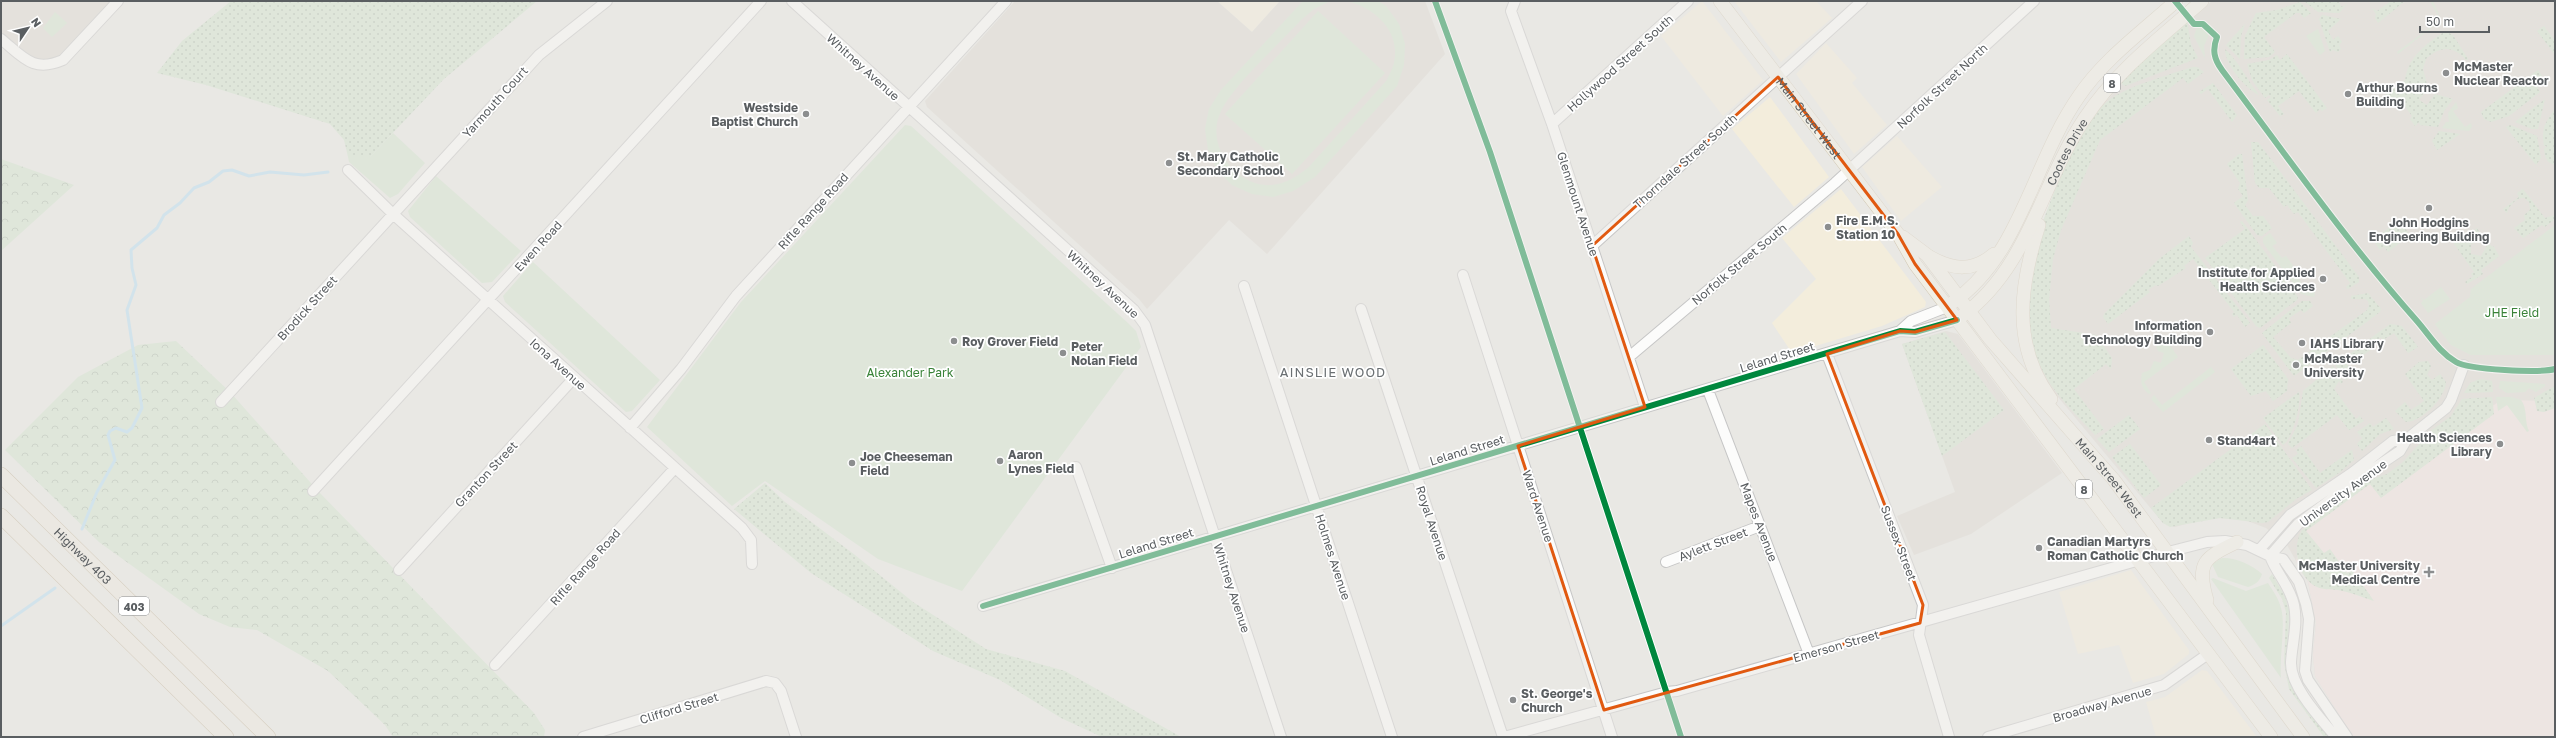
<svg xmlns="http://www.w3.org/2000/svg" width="2556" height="738" viewBox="0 0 2556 738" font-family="'Golos Text',sans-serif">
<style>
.commercial{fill:#f3eddc}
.education{fill:#dddad3}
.medical{fill:#f2e2e0}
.grass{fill:url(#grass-dots)}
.forest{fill:url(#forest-crowns)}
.green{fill:#d2e5cf}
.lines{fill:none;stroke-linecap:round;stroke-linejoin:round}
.stream{stroke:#b7def4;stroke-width:3}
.minor-casing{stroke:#c6c6c6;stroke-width:12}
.major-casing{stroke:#d0c6b2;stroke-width:14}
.highway-casing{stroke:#bfaf93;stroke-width:16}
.minor{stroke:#fcfcfb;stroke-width:10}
.major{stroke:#f1efe6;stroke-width:13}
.highway{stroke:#ede9e0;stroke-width:15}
.cycleway-casing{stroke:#fff;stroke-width:8}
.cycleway{stroke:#00873e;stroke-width:6}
.marked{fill:none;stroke:#e15910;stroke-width:3;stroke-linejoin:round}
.poi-dot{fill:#8c8e8f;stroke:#fff;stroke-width:1.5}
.labels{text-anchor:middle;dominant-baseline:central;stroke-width:3.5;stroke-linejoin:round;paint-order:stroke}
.shield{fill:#fff;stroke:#8c8e90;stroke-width:1}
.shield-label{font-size:11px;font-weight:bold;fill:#5a5e61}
.street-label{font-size:12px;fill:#5a5e61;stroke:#fff}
.poi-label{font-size:12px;font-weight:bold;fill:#5a5e61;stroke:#fff;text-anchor:start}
.park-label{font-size:12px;fill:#398238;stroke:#fff}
.neighbourhood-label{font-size:13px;letter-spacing:1px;fill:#6b7073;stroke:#fff}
</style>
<defs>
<pattern id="grass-dots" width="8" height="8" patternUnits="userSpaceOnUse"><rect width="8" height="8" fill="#d2e5cf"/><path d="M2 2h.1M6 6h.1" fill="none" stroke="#adbdab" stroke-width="1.8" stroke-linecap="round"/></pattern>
<pattern id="forest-crowns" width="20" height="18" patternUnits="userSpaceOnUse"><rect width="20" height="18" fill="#d2e5cf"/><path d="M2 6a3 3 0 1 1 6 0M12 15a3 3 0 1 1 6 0" fill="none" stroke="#adbdab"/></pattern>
</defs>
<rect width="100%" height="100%" fill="#e9e8e4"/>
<path class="commercial" d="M1217,1H1280L1252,32Z
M1702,1L1763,80L1723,116L1661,36Z
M1734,1H1816L1832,18L1781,62Z
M1826,43L1857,78L1852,83L1887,125L1854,154L1796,74Z
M1770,97L1829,177L1794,207L1732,129Z
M1897,136L1942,187L1901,221L1862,167Z
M1841,189L1926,302L1925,307L1882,326L1792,353L1772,323L1816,279L1782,238Z
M2131,570L2189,650V654L2164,674L2133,683L2119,645L2078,654L2059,592Z
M2202,670L2207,671L2257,737H2156L2146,702L2165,697Z"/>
<path class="education" d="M1,1H117L63,59L42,65L1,37Z
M1015,1H1217L1252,32L1280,1H1425L1445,54L1267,254L1229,220L1147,309L1139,299L927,107L925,101Z
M2212,1H2555V737H2353L2315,676L2313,655L2316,623L2308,582L2287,545L2266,528L2245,520L2220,518L2204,519L2175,527L2163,523L2048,385L2028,338L2044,219L2051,201L2083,130L2100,108L2138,66Z
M1946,331L1958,334L2062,473L1971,534L1914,555L1897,516L1955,492L1902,344Z"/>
<path class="medical" d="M2501,400L2552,401L2555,406V737H2353L2315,676L2313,655L2316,623L2308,582L2296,561L2304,528L2366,484L2385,483Z"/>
<path class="grass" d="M231,1H537L444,79L370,157H348L344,140L330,124L206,85L157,73L182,41Z
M2304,1H2338L2342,7L2347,4L2339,13L2318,12Z
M2391,1H2405L2378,23L2375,18L2376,14L2372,8L2377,11Z
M2300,2L2311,13L2304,18L2300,13H2296L2264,37L2275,52L2269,57L2244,59L2245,36L2256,13L2277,10Z
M2322,15L2341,19L2328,31L2333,40L2338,36L2342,42L2339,45L2341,49L2338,52L2333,50L2330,52L2319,19Z
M2187,21L2191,44L2198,58L2125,86L2122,84V81Z
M2245,24L2241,36L2240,59L2226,45Z
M2544,26L2555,41V55L2537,31Z
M2445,31L2453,35L2468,59L2466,60C2454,45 2439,46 2426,59L2423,69L2428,88L2419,100L2427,105L2435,94L2453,99L2444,111L2438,127L2420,125L2419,122L2415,126L2410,119L2412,116L2400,100L2393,104L2381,98L2405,80C2409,55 2426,45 2445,31Z
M2225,49C2241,65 2246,78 2259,95C2246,89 2225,65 2225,49Z
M2287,54L2327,108L2322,111L2320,109L2316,113L2299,91L2278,106L2284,114L2280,116L2267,100L2271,97L2269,95L2265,98L2252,80L2247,64L2269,60L2277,55L2280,60Z
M2192,67H2197L2204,72L2188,84L2183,78L2100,140L2061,230L2053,259L2049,299L2051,328L2096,335L2112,358L2111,369L2106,364L2074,389L2104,429L2095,435C2080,418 2060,400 2048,380C2035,359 2025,327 2025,302C2024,268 2046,212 2059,180C2071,153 2083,120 2108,101C2129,85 2167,76 2192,67Z
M2538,70L2546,82L2545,87L2542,83L2537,87L2540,92L2509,116L2491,122L2484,119L2481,112Z
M2213,83L2237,115L2232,122L2208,89L2201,94L2199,92Z
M2545,99L2538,129H2532L2515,122Z
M2555,109V165C2546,163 2545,157 2544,149L2547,146H2544C2541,130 2545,122 2555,109Z
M2510,125L2537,136L2541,158L2536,165L2506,127Z
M2439,131L2460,134L2437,150L2432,141Z
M2251,142H2258L2359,277V282L2348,289L2346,287L2350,283L2298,212L2294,214L2287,205L2284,207L2269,188H2259L2255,183Z
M2239,154H2242L2248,200L2245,205L2253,216H2263L2272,228L2262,236L2257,235L2234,203L2243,196L2238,189L2240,183L2227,164Z
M2523,189L2545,218L2555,215V219L2545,227L2542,225L2523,238L2514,228L2525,220L2524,215L2530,210L2529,202L2524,198C2515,198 2509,206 2507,213L2503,209L2519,197L2517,193Z
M2399,220L2410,235L2388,252L2384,247L2380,250L2373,240Z
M2242,221L2298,297L2297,300L2260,328L2256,326L2205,258L2245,229L2240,222Z
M2477,228L2482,236L2480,241L2471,244V254L2481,256L2488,244L2494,247L2499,256L2481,270L2483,274L2467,284L2465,282L2473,276L2471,274L2474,272L2452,241L2458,237L2461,240Z
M2189,236L2193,243L2191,247L2250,323L2245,327L2237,315L2234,317L2232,314L2234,312L2193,259L2184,266L2186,268L2158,286L2156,285L2148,290L2150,292L2108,324L2103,317L2104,314L2159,259Z
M2368,293L2381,309L2380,312L2294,376L2262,333L2302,301H2310L2313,306L2304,313L2301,310L2289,318L2291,323L2273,337L2291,358L2298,360L2367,310L2369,306L2368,301L2365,299H2351V296Z
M2390,324L2402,326L2418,347L2408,353L2394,333L2383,340L2381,337L2371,345L2373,348L2362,356L2359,353L2347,364L2354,374L2346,380L2335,365Z
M1945,332L2004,410L1942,456L1902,344Z
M2263,345L2288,379L2287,391L2273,401L2266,391L2251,396L2231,369Z
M2428,361L2431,366L2427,375L2432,380L2440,374L2446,382C2445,398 2423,421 2406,422L2395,411L2405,402L2411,410L2424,401L2405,374L2419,362Z
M2333,366L2343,382L2341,384L2339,381L2334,389L2356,419L2360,416L2364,421L2349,430L2337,415L2292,448L2288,444L2298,424L2303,391Z
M2480,379L2492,381L2493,392L2464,393L2470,383Z
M2555,386V408L2544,412L2537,411L2534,398Z
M2299,392C2302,402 2292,440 2283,445L2263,418Z
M2492,397L2494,414L2381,498L2370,484L2306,531L2324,553L2330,549L2347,573L2352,570L2374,601C2362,597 2350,592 2338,590C2332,589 2323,590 2317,587C2298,579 2291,547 2302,530L2367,481L2387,474L2403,462L2432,430L2451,416L2462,399Z
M2129,415L2140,429L2109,452L2097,439Z
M2386,418L2394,429L2380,434L2362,451L2357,444L2362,438L2357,432L2370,423L2373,427Z
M2265,424L2312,490L2296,499L2268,522L2262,523L2220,518L2170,527L2163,523L2151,508Z
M2130,444L2161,485L2144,498L2112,457Z
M2301,446L2320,473L2352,450L2354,460L2339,473L2316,488L2292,458L2298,454L2296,450Z
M765,483L785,502L855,555L913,602L986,649L1065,671L1181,737H1102L1061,718L1000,680L933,651L811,573L734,509Z
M2272,574L2285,596L2289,610L2288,662L2332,737H2324L2289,689L2284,663L2286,612L2282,599L2269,578Z"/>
<path class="forest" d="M1,159L74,185L1,251Z
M176,341L230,392L318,491L534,713L545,730L544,737H393L385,725L328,671L257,630L230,627L199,614L99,542L5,450L78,377L138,345Z"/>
<path class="green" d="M1303,1H1330L1314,9L1301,20C1279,44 1234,84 1221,111C1204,145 1236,188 1272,185C1286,184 1297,176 1308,168L1387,80C1389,75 1393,68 1394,63C1401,31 1375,8 1347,1H1378L1386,6L1399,24L1405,44L1404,65L1397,86L1315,177L1293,191L1273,197L1252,194L1232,185L1217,170L1208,150L1205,129L1209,109L1221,90Z
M2430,1H2433L2441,20L2398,54L2397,52L2439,21V17Z
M1318,11L1385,73L1292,174L1225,114Z
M55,12L67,23L52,37L43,28Z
M2201,26L2209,34L2204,46L2205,58L2194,36L2197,27Z
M2318,29L2325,51L2320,55L2306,36Z
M2456,102L2458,108L2453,111L2465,127L2471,123L2472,127L2469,131L2442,128L2446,122H2449L2448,113Z
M905,125L911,126L1128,323L1136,331L1141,347L962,591L878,559L765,481L732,506L647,427L741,302Z
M393,133L425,163L398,194L390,198L349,162L348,157H370Z
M436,176L521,251L492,282L482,283L410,217L408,211Z
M2555,225V355H2471L2451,345L2435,324L2470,297L2471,289Z
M2270,233L2277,243L2272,246L2282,258L2286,256L2294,267L2292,269L2304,287L2308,284L2315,293L2314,297L2301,294L2263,243V238Z
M533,262L660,380L632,411L626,412L505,302L503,296Z
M2441,287L2450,299L2428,313L2421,303L2423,301L2420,297L2424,300Z
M2164,337L2178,357L2144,382L2151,393L2149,394C2142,389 2140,382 2142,373L2150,370L2154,361L2161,363L2164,353L2158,351L2155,343Z
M2211,367L2215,372L2163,412L2151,399L2154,395L2162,405Z
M2500,381L2545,384V386L2536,392L2529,388L2525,392L2507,393L2499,388Z
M2496,397H2511L2521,400C2528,409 2524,421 2529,431L2527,432L2507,405L2498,411Z
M2222,558C2234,557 2253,565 2262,574C2260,581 2255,585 2248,587L2218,577L2212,564Z
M2213,578L2246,591L2268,583C2273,591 2279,599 2281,608C2286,626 2279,656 2281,678L2211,579Z"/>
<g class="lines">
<path class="stream" d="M82,529L97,492L115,460L108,435L110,431L116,428L127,432L132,428L142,408L127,310L136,285L132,268L131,250L157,228L164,215L180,203L194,188L209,182L223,171L232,170L249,176L270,172L304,175L328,172
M1,626L55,588"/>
<g class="minor-casing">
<path id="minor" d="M792,1L1134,310L1145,325L1281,737
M1515,1L1511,11L1552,124L1645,407
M1,39C23,57 33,73 63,60L118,1
M1552,124L1688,1
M348,170L393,214L742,528L751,540L752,564
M1592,246L1862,1
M1463,275L1612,737
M1244,286L1392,737
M1361,309L1503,737
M1900,331L1911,321L1947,307
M1827,354L1923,605L1919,635L1949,737
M1629,357L1835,183L2034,1
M1708,390L1809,654
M221,402L539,55L607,1
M630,428L681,369L736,296L1006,1
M1076,467L1112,568
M313,491L761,1
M2259,550L2290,515L2352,473L2393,441L2407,439
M2270,556L2298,524L2357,480L2400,451L2407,439L2446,408L2451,400L2464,365
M2270,556C2276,573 2290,586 2294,605C2298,624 2292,644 2291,662C2290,687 2321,719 2336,737
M1666,562L1760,526
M399,570L574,378
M983,606L1900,331L1915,332L1957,320
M495,665L675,468
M583,737L766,681L775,683L781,691L796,737
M1504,737L1667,692L1677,691L2168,552L2207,542L2225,541L2247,545L2270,556L2283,559L2299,582L2306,604L2309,619L2305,671L2308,680L2347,737
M1988,737L2164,685L2208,654"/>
</g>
<g class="major-casing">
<g id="major">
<path id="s1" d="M1720,1L1898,234L1915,264L2271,737"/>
<path d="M2039,225C2020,285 2011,345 2051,399"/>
<path id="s2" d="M1903,237L1927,255L1990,339L2114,480L2303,737"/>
<path d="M1930,257C1953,270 1973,272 1994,254"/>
<path d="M1952,303C2022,254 2032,163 2079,96C2104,59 2143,31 2176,1"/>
<path id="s3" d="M1962,316C2029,267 2041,183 2085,118C2115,72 2161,37 2202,1"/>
<path d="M2207,600C2196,562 2204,558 2237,542"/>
</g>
</g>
<g class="highway-casing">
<g id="highway">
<path id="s4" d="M1,475L268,737"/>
<path d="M1,516L226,737"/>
</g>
</g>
<use href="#minor" class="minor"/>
<use href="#major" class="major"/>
<use href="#highway" class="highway"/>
<g class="cycleway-casing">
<path id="cycleway" d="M1435,1L1490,152L1681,737
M2175,1L2194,24H2203L2217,37C2212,50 2214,59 2222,70C2286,155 2347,242 2417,321C2430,336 2439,352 2456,362C2469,370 2540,373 2555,369
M983,606L1900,331L1915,332L1957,320"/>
</g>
<use href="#cycleway" class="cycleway"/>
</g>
<path d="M0 0H2556V738H0ZM1778,77L1898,234L1915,264L1957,320L1915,332L1900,331L1827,354L1923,605L1920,623L1604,710L1518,446L1645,407L1592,246Z" fill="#e9e8e4" fill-opacity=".55" fill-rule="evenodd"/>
<path class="marked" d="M1778,77L1898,234L1915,264L1957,320L1915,332L1900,331L1827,354L1923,605L1920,623L1604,710L1518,446L1645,407L1592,246Z"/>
<g class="poi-dot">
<circle cx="2446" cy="73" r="4"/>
<circle cx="2348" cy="94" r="4"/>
<circle cx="806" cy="114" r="4"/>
<circle cx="1169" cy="163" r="4"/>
<circle cx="2429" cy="208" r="4"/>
<circle cx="1828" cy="227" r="4"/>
<circle cx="2323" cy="279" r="4"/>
<circle cx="2210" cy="332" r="4"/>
<circle cx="954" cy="341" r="4"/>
<circle cx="2302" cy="343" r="4"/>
<circle cx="1063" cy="353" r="4"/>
<circle cx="2296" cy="365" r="4"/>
<circle cx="2209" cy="440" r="4"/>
<circle cx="2500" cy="444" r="4"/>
<circle cx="1000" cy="461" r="4"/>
<circle cx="852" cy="463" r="4"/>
<circle cx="2039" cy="548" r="4"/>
<path d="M2427 566h4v4h4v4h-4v4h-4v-4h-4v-4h4z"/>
<circle cx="1513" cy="700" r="4"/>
</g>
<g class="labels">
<g class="shield">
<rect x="2104" y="74" width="16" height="18" rx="3"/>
<rect x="2076" y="480" width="16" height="18" rx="3"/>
<rect x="119" y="597" width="30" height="18" rx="3"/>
</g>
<g class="shield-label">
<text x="2112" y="83">8</text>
<text x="2084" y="489">8</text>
<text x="134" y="606">403</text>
</g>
<g class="street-label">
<text transform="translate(1620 63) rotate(-42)">Hollywood Street South</text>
<text transform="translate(863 67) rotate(42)">Whitney Avenue</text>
<text transform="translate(1942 86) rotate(-43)">Norfolk Street North</text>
<text transform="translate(495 102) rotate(-48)">Yarmouth Court</text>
<text stroke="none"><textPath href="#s1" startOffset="147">Main Street West</textPath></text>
<text stroke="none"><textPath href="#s3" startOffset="197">Cootes Drive</textPath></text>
<text transform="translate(1685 161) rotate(-42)">Thorndale Street South</text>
<text transform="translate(1578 204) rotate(72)">Glenmount Avenue</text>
<text transform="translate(813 211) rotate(-48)">Rifle Range Road</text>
<text transform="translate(538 246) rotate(-48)">Ewen Road</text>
<text transform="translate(1739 264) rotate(-40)">Norfolk Street South</text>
<text transform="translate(1103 284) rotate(43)">Whitney Avenue</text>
<text transform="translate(307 308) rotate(-48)">Brodick Street</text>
<text transform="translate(1777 357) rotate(-17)">Leland Street</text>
<text transform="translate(558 364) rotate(42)">Iona Avenue</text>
<text transform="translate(1467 450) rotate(-17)">Leland Street</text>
<text transform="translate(486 474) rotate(-47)">Granton Street</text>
<text stroke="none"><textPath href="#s2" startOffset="318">Main Street West</textPath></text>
<text transform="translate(2343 493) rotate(-36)">University Avenue</text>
<text transform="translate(1538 506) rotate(72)">Ward Avenue</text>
<text transform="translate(1759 522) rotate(69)">Mapes Avenue</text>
<text transform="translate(1432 523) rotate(72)">Royal Avenue</text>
<text transform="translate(1156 543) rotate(-17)">Leland Street</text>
<text transform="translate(1899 543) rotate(69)">Sussex Street</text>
<text transform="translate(1713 544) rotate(-21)">Aylett Street</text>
<text stroke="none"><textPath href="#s4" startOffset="115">Highway 403</textPath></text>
<text transform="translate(1333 557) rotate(72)">Holmes Avenue</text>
<text transform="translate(585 567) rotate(-48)">Rifle Range Road</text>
<text transform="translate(1232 588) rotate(72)">Whitney Avenue</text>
<text transform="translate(1836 646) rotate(-16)">Emerson Street</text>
<text transform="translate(2102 704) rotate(-16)">Broadway Avenue</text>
<text transform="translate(679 708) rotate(-17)">Clifford Street</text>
</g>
<g class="poi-label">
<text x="2454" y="66">McMaster<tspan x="2454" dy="14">Nuclear Reactor</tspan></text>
<text x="2356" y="87">Arthur Bourns<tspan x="2356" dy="14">Building</tspan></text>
<text x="798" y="107" text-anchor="end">Westside<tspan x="798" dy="14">Baptist Church</tspan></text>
<text x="1177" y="156">St. Mary Catholic<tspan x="1177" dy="14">Secondary School</tspan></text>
<text x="1836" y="220">Fire E.M.S.<tspan x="1836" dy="14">Station 10</tspan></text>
<text x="2429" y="222" text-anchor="middle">John Hodgins<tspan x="2429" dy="14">Engineering Building</tspan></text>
<text x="2315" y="272" text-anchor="end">Institute for Applied<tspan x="2315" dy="14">Health Sciences</tspan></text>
<text x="2202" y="325" text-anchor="end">Information<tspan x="2202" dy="14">Technology Building</tspan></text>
<text x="962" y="341">Roy Grover Field</text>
<text x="2310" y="343">IAHS Library</text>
<text x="1071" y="346">Peter<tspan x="1071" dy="14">Nolan Field</tspan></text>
<text x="2304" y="358">McMaster<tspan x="2304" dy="14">University</tspan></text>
<text x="2492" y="437" text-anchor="end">Health Sciences<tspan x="2492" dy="14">Library</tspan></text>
<text x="2217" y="440">Stand4art</text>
<text x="1008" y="454">Aaron<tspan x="1008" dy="14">Lynes Field</tspan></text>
<text x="860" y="456">Joe Cheeseman<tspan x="860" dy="14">Field</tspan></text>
<text x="2047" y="541">Canadian Martyrs<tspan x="2047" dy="14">Roman Catholic Church</tspan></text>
<text x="2420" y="565" text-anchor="end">McMaster University<tspan x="2420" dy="14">Medical Centre</tspan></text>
<text x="1521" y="693">St. George's<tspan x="1521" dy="14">Church</tspan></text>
</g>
<g class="park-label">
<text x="2512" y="312">JHE Field</text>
<text x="910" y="372">Alexander Park</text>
</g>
<g class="neighbourhood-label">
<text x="1333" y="372">AINSLIE WOOD</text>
</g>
</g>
<rect width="2556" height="738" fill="none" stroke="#5a5e61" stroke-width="4"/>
<g transform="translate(28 28) rotate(55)" stroke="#ffffff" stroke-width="3" paint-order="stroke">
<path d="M0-3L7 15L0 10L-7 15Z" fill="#5a5e61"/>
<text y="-6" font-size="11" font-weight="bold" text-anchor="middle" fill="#5a5e61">N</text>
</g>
<path d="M2420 26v6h69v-6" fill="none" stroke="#5a5e61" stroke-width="2"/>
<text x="2426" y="26" font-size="12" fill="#5a5e61" stroke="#ffffff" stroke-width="3" paint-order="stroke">50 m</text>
</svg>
